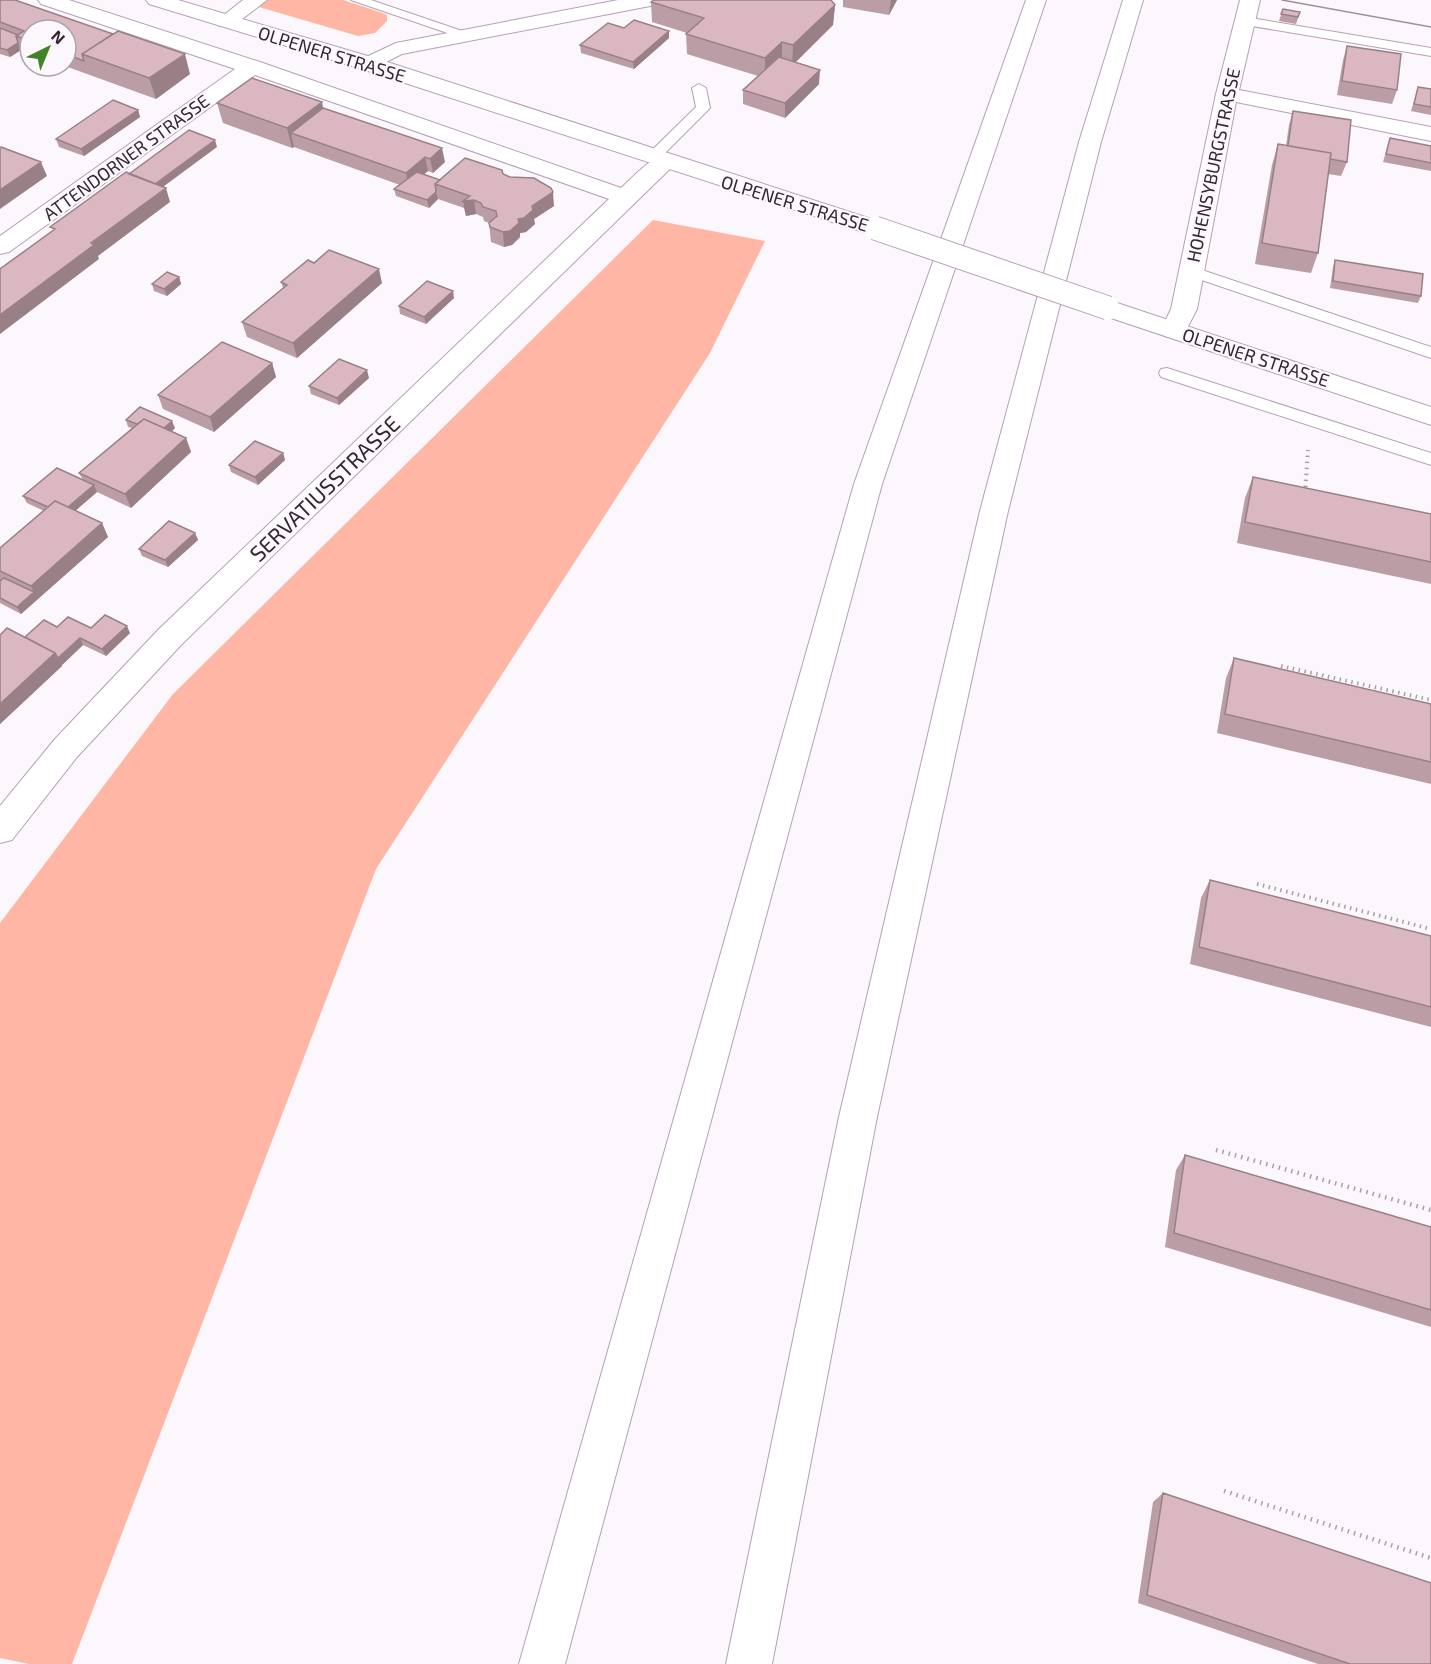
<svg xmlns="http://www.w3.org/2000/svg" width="1431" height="1664" viewBox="0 0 1431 1664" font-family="'Exo 2',sans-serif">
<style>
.green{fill:#ffb6a4}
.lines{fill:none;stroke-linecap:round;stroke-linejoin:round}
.service-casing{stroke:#b69fb7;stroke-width:2}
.minor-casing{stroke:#b69fb7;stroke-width:2}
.primary-casing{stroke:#b69fb7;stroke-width:2}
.motorway-casing{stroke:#b69fb7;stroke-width:2}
.path-far1{stroke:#a7a0a7;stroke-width:4;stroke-dasharray:1.5 4.5;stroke-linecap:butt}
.path{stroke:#a7a0a7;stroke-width:4.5;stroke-dasharray:1.5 5;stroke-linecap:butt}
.service{fill:#fff;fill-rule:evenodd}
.minor{fill:#fff;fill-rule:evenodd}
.primary{fill:#fff;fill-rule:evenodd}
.motorway{fill:#fff;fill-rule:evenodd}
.tram{stroke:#9a939b;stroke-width:1.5}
.primary-bridge-casing{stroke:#b69fb7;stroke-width:25;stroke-linecap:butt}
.primary-bridge{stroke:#fff;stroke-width:23}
.wall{fill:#bb9da6}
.shaded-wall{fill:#998087}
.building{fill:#dab7c1;stroke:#998087;stroke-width:1.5}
.labels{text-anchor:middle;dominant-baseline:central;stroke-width:4.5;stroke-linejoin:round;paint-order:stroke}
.far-street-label{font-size:18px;fill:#302731;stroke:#fcf7fc}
.street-label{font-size:22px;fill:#302731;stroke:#fcf7fc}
</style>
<rect width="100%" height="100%" fill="#fcf7fc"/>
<path class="green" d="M268,0H343L383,13L387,15V21L375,33L358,36L259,7Z
M653,220L765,241L710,353L376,869L72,1664H29L0,1658V923L173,694Z"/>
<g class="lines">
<g class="service-casing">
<path id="service" d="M351,0H371L474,35L472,38H462Z
M1245,17L1431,48V56L1240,24V18Z
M699,84L706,88L710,108L657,161H647L645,158L647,155L696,107L692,88Z
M1190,266L1431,347V358L1184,274L1182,271L1184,268Z
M1167,368L1431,453V465L1161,377L1159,373L1161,369Z"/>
</g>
<g class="minor-casing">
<path id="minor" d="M38,0H69L260,62L621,188C636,175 653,152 673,157L677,162L181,645L77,757L12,840L0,843V806L55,739L159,629L609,199L255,75L9,252L0,254V236L235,69L41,4Z
M243,0H267L233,26H219L215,22Z
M618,0H660L657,4L650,6L402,54L370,70L362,69L359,64L362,59L396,43Z
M1240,0H1260L1239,90L1431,127V141L1236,102L1197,309L1183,336L1174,338L1165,336L1161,330L1171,309L1216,94Z"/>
</g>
<g class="primary-casing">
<path id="primary" d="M146,0H178L378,59L884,223L887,228L884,233L875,235L866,233L362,69L149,4Z
M1108,300L1431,407V425L1099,314L1095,308L1099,302Z"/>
</g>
<g class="motorway-casing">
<path id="motorway" d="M1026,0H1046L882,484L565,1664H519L854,484Z
M1123,0H1143L1101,142L1008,511L877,1117L772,1664H726L839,1117L980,511L1079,142Z"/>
</g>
<path class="path-far1" d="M1305,493L1308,450
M1281,666L1431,700
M1257,884L1431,929"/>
<path class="path" d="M1216,1150L1431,1210
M1224,1491L1431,1558"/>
<use href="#service" class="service"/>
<use href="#minor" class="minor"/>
<use href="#primary" class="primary"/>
<use href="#motorway" class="motorway"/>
<path class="tram" d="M1282,0L1431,27"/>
<g class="primary-bridge-casing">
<path id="primary-bridge" d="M875,228L1108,308"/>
</g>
<use href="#primary-bridge" class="primary-bridge"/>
</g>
<path class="wall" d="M0,0L190,74L156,99L65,66H66V30H30V54L21,50L10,57L0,54Z
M843,0H897L889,15L843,7Z
M651,2L835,5L833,25L795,62L819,84L785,118L743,104V90L758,76L687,54L686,34L687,33L652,22Z
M1283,9L1300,12L1296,24L1279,21Z
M669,31V38L634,69L581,53L580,45Z
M1347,46L1397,90L1392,104L1337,95L1343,60Z
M1418,87L1431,89V115L1411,111Z
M217,103L323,108L445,162L433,173L428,171L424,174L440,180L503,174L554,206L534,219L535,224L526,232L520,233V237L512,245L504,247L491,242L489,223L484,221L483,217L476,214L466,216L464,208L438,199L429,208L396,196L394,189L400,185L294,147L292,148L223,123Z
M138,110L140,117L84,156L59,147L56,139Z
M1293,111L1347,162L1341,176L1328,174L1318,253L1311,273L1255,264L1272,165L1278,144L1286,146L1289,125Z
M1390,138L1431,146V171L1383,162Z
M1335,260L1421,296L1418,303L1330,288L1333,267Z
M179,277L181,284L167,296L154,291L152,284Z
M281,282L382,283L297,358L247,337L242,322L283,288Z
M454,298L426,324L400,314L399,306Z
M272,363L276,377L214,432L163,409L158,395Z
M369,378L339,405L311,394L309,386Z
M126,420L175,428L172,431L186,438L191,452L131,508L97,492L75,511L102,523L108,537L21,614L0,603V548L44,511L27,503L23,496L83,480L79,473L132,428L128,427Z
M283,453L285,460L258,485L231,472L229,465Z
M1253,477L1431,514V584L1237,543L1245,498Z
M195,533L198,540L168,567L142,556L139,549Z
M57,627L91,628L130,633L106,656L83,645L62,665V666L0,724V635L25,637Z
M1234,658L1431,704V784L1217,733L1226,678Z
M1210,880L1431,936V1027L1190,964L1201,898Z
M1185,1155L1431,1227V1327L1165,1247L1176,1170Z
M1163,1493L1431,1664H1318L1138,1603L1153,1502Z"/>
<path class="shaded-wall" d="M891,0H897L889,15Z
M835,5L833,25L792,66L793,45Z
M669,31V38L634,69L633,62Z
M782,42V62L765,79V58Z
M18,43L21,50L10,57L7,50Z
M185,54L190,74L156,99L149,78Z
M820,70L819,84L785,118V103Z
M322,102L326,122L291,133L294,147L292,148L287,128Z
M138,110L140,117L84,156L81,149Z
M215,140L217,147L152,195L150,188Z
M442,148L445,162L433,173L430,159Z
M425,157L428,171L408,188L406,173Z
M41,162L47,176L0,209V190Z
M166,188L170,202L98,256L99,259L0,334V315L91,243Z
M436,192L438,199L429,208L427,200Z
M553,192L554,206L534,219L535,224L526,232L520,233V237L512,245L504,247L503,232L532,206Z
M474,200L476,214L466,216L463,201Z
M379,269L382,283L297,358L293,343Z
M179,277L181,284L167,296L164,289Z
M453,291L454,298L426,324L424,317Z
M272,363L276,377L214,432L210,417Z
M367,370L369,378L339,405L337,398Z
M172,421L175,428L163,439L160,432Z
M186,438L191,452L131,508L125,494Z
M283,453L285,460L258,485L255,477Z
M94,485L97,492L67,518L64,511Z
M102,523L108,537L21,614L17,607L34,592L31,586Z
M195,533L198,540L168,567L165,560Z
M127,626L130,633L106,656L102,649Z
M80,638L83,645L62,665V666L0,724V704L55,653Z"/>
<path class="building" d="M0,0H15L113,34L82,54L84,61L66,54V30H30V41L16,36L24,31L0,22Z
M654,0H831L835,5L793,45L782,42L765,58L686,34L704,18L651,2Z
M1283,9L1300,12L1298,17L1281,14Z
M634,20L669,31L633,62L580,45L608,23L624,28Z
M0,28L18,35L16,36L18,43L7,50L0,48Z
M118,31L185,54L149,78L82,54Z
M1347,46L1401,54L1397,90L1342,81Z
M779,57L820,70L785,103L743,90Z
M252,78L322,102L287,128L217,103Z
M1418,87L1431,89V107L1414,104Z
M113,100L138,110L81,149L56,139Z
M323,108L442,148L430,159L425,157L406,173L291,133Z
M1293,111L1351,120L1347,162L1330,159L1331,153L1288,146Z
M189,130L215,140L155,184L129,174Z
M1390,138L1431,146V163L1386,154Z
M1278,144L1331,153L1318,253L1262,243Z
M1,147L41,162L0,190V148Z
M465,158L502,170L503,174L510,177L534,178L551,188L553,192L532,206L533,210L524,218L518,219L519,223L510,231L503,232L490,227L489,223L497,216L496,211L483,207L481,203L474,200L463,201L470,196L435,184Z
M126,172L166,188L91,243L94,245L0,315V269L55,229L50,227Z
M417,172L440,180L435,184L436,192L427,200L394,189Z
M329,250L379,269L293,343L242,322L287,285L281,282L308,260L314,263Z
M1335,260L1423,274L1421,296L1333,281Z
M167,272L179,277L164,289L152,284Z
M427,281L453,291L424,317L399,306Z
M222,342L272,363L210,417L158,395Z
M339,359L367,370L337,398L309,386Z
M140,407L172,421L164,428L144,419L137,424L126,420Z
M144,419L186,438L125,494L79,473Z
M255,441L283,453L255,477L229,465Z
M57,468L94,485L68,507L55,501L48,507L23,496Z
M1253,477L1431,514V562L1245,522Z
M55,501L102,523L31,586L0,571V548Z
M169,521L195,533L165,560L139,549Z
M4,578L34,592L17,607L0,598V581Z
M105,615L127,626L102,649L80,638L58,658L55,653L25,637L44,620L57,627L68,617L91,628Z
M7,628L55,653L0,704V635Z
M1234,658L1431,704V762L1225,714Z
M1210,880L1431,936V1007L1199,947Z
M1185,1155L1431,1227V1310L1174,1233Z
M1163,1493L1431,1583V1664H1350L1147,1595Z"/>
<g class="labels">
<g class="far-street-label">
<text transform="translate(332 54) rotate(17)">OLPENER STRASSE</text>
<text transform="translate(126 157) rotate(-36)">ATTENDORNER STRASSE</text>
<text transform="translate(1213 165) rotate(-78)">HOHENSYBURGSTRASSE</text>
<text transform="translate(795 203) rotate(17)">OLPENER STRASSE</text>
<text transform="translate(1256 357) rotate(18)">OLPENER STRASSE</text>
</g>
<g class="street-label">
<text transform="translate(324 488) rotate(-44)">SERVATIUSSTRASSE</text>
</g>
</g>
<g transform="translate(48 48) rotate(43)"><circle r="28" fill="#fcf7fc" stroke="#aaa4ab" stroke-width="1.5"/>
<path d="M0-4.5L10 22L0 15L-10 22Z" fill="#418428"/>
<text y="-9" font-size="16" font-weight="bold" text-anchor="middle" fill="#302731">N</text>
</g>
</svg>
